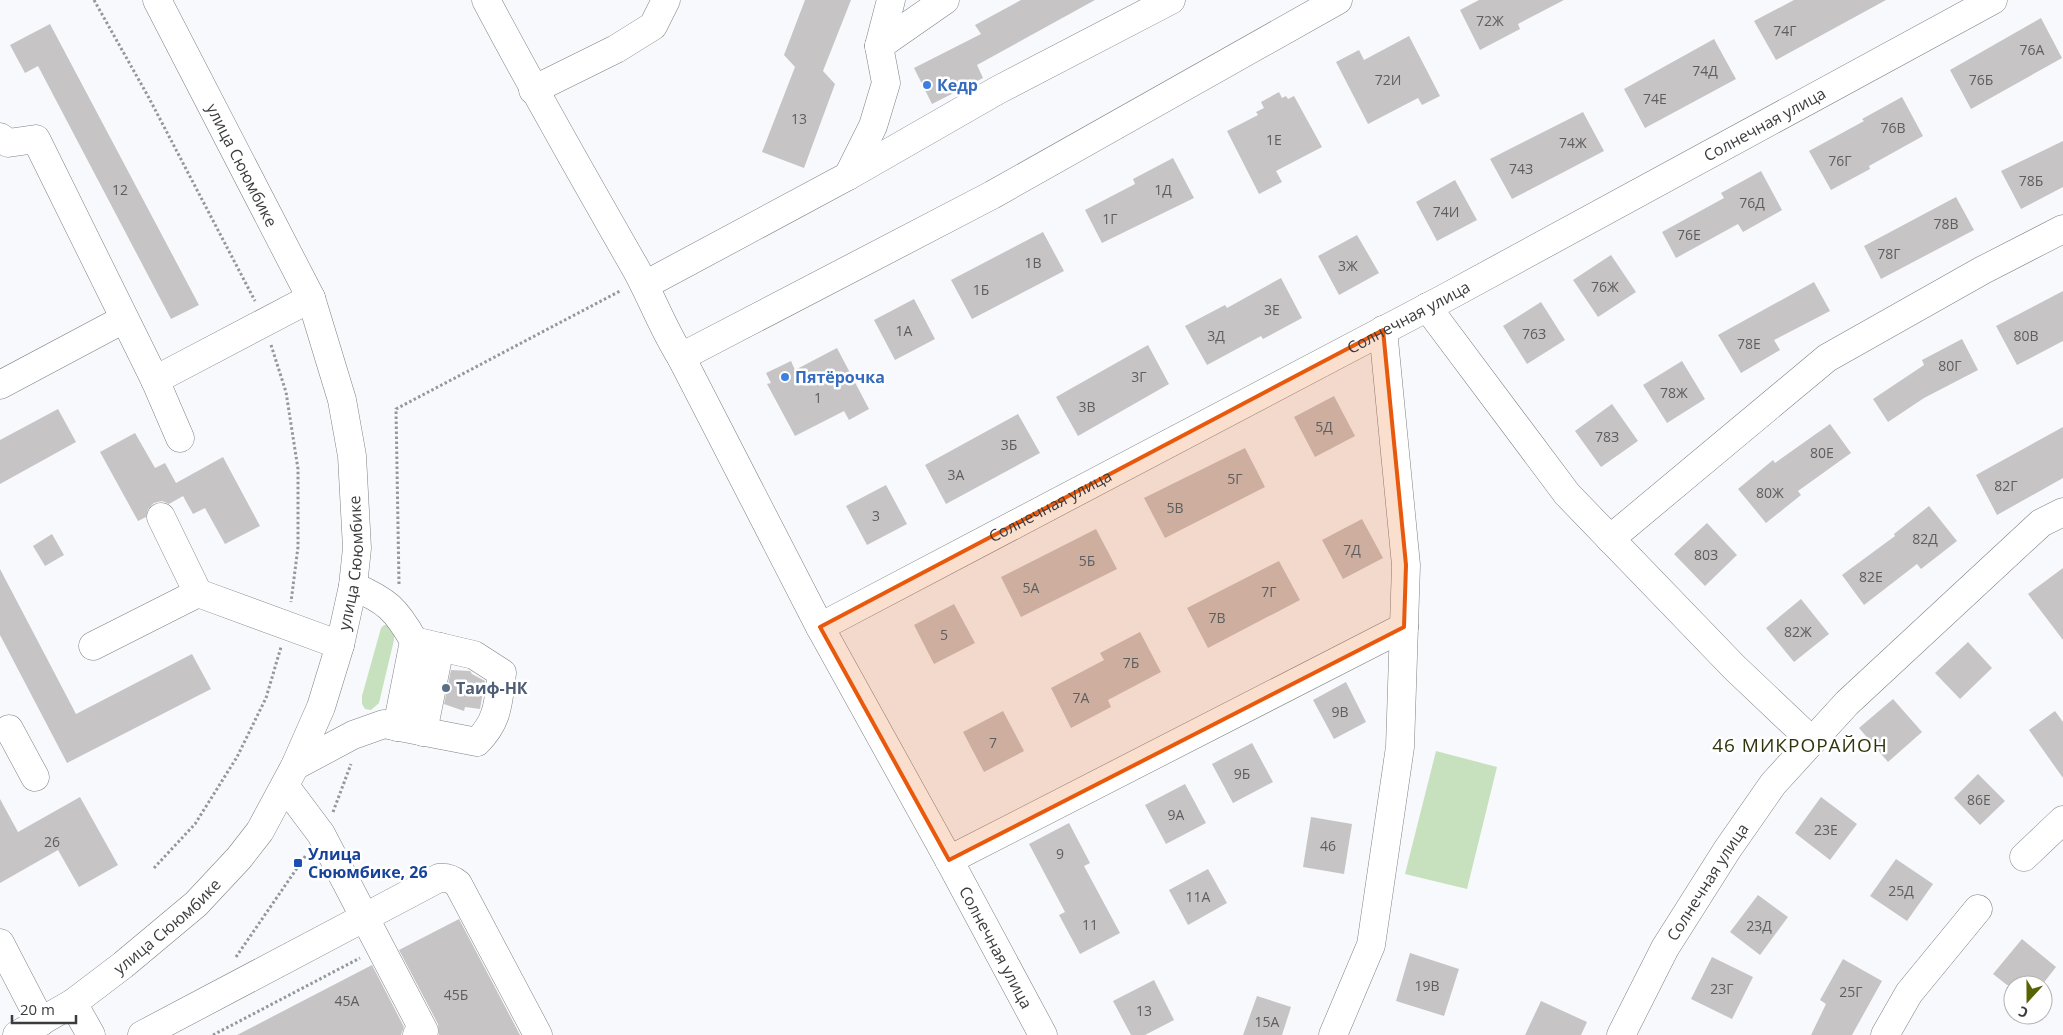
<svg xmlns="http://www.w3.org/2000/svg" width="2063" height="1035" viewBox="0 0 2063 1035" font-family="'Open Sans',sans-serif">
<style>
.green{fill:#c7e1be}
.building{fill:#c7c4c5}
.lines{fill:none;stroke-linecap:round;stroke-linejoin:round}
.minor-casing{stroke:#7f8183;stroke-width:29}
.path{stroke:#959799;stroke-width:3;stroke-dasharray:2.5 2.5;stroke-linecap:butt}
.minor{stroke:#fff;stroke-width:28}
.marked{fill:#e8590c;fill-opacity:0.2;stroke:#e8590c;stroke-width:4;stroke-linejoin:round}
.shop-dot{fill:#3f7fe0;stroke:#fff;stroke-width:2}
.service-dot{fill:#5c6f8a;stroke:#fff;stroke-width:2}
.transit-dot{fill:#1a4fb4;stroke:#fff;stroke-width:2}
.labels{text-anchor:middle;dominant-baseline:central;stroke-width:5;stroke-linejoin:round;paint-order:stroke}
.number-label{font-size:14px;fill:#5e5e5f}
.shop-label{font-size:16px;font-weight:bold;fill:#366cbe;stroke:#fff;text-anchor:start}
.street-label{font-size:16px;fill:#3b3c3d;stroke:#fff}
.service-label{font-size:16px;font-weight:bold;fill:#4e5e75;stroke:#fff;text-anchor:start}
.transit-label{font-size:16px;font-weight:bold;fill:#164399;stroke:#fff;text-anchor:start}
.quarter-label{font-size:19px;letter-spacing:1px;fill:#2f350e;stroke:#fff}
</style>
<rect width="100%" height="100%" fill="#f7f9fc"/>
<path class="green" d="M384,625H390L394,628V640L379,703L371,710L365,709L362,704V696L381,628Z
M1436,751L1497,767L1467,889L1405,874Z"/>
<path class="building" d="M805,0H851L823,71L835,84L804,168L762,152L795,67L784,55Z
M1021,0H1095L977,65L983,78L932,104L914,68L981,34L975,25Z
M1479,0H1564L1518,24L1520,29L1480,50L1460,10Z
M1794,0H1886L1776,60L1754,21Z
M2041,18L2062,58L1971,109L1950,70Z
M50,24L199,305L171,319L38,66L25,73L10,45Z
M1409,36L1440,96L1422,105L1418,98L1368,124L1336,62L1359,50L1364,60Z
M1714,39L1736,79L1645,128L1624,89Z
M1279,92L1282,98L1286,96L1288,99L1294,96L1322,147L1276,171L1282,182L1259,194L1227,131L1258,115L1256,112L1264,108L1261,102Z
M1902,97L1923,136L1869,166L1870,169L1831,190L1809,151L1864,121L1862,119Z
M1583,112L1604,151L1512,199L1490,159Z
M2063,141V187L2021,209L2001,171Z
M1173,158L1194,198L1102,243L1085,210L1135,184L1133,179Z
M1761,171L1782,210L1743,232L1738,224L1676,258L1662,232L1724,198L1721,193Z
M1455,180L1477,220L1437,241L1416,202Z
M1956,197L1974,230L1881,279L1864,246Z
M1043,232L1064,271L972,319L951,280Z
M1357,235L1379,273L1339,295L1318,256Z
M1611,255L1636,292L1598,317L1573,280Z
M1281,278L1302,318L1263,339L1261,336L1207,365L1185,326L1225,305L1227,308Z
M1814,282L1830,311L1774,340L1780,350L1741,373L1718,335Z
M2063,291V341L2017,365L1996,326Z
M914,299L935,339L895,360L874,320Z
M1541,302L1565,340L1527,364L1503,326Z
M1962,339L1978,370L1924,398L1888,422L1873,399L1924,365L1922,360Z
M1148,345L1169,384L1078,436L1056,397Z
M837,348L869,409L849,420L844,411L795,436L767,384L771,383L766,373L791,361L795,370Z
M1682,361L1705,399L1667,423L1643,385Z
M1334,396L1355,436L1315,457L1294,417Z
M1612,404L1638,441L1601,467L1575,431Z
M58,409L76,442L0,484V440Z
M1018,414L1040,453L946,504L925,465Z
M1830,424L1851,453L1798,491L1801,495L1766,523L1738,489L1773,460L1775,463Z
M2063,427V478L1997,515L1976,475Z
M135,433L155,468L165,463L176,483L223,457L260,526L225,544L205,508L193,514L183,496L169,504L162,501L154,503L148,509L146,517L138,521L100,452Z
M1245,448L1265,487L1165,538L1144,498Z
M886,485L907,524L867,545L846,506Z
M1929,506L1957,541L1921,569L1917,564L1864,605L1842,575L1895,536L1894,534Z
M1362,519L1383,558L1343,579L1322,540Z
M1707,523L1737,555L1705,586L1674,554Z
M1096,529L1117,569L1021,617L1001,577Z
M52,534L64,555L45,566L33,546Z
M1279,561L1300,600L1208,648L1187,608Z
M2063,568V640L2028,594Z
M0,569L76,714L192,654L211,689L67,763L0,635Z
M1801,599L1829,634L1794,662L1766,628Z
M954,604L975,643L934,664L914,625Z
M1140,632L1161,672L1108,700L1111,707L1071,728L1051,688L1104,660L1100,653Z
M1968,642L1992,668L1960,699L1935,673Z
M451,670L470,671L472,674L485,681L480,709L465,707L464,711L444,704Z
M1346,682L1366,722L1334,739L1313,700Z
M1893,699L1922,732L1888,762L1859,728Z
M1003,711L1024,751L984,772L963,732Z
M2055,711L2063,722V778L2029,730Z
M1252,743L1273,782L1233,803L1212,764Z
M1978,774L2005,801L1980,825L1954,798Z
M1185,784L1206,823L1166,844L1145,805Z
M80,797L118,865L79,887L58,850L0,883V799L18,832Z
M1821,797L1857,824L1830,860L1795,833Z
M1311,817L1352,824L1344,874L1303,867Z
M1069,823L1090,863L1084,866L1120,933L1080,954L1059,915L1065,912L1029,844Z
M1896,859L1933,884L1907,921L1870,896Z
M1208,869L1227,903L1188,925L1169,890Z
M1758,895L1788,917L1760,955L1730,932Z
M459,919L520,1035H439L438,1024L399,950Z
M2022,939L2056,967L2042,985H2007L1993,974Z
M1410,953L1459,969L1444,1016L1396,1001Z
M1712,957L1753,977L1732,1019L1691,999Z
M1843,959L1882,981L1852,1035H1811L1826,1004L1820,1000Z
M372,965L404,1027L401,1035H237Z
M1154,980L1174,1020L1145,1035H1131L1113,1001Z
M1257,996L1291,1007L1282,1035H1243Z
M1541,1001L1587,1022L1581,1035H1525Z"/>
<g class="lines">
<g class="minor-casing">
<g id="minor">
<path id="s1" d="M486,0C534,91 585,180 636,269C652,298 663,329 681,357L820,627L949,860L1043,1035"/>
<path d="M879,46L945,0"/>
<path d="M533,90L616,49L653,26L666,0"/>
<path d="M0,137L8,143L36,139L155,380L311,298"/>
<path d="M848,176L873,126L886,83L879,46L891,0"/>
<path d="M645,285L848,176L998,90L1171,0"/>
<path d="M1427,307L1567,494L1734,667L1812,741"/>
<path d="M681,357L992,195L1338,0"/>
<path d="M155,380L180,438"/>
<path d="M0,385L124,319"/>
<path d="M161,517L198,593"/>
<path d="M1610,539L1827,358L1983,270L2063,229"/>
<path d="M353,586C387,601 396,609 414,641L397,727"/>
<path id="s2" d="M820,627L1445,298L1993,0"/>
<path d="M93,646L198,593L340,645"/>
<path d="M9,729L35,777"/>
<path d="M423,732L440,647"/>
<path d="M295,766L353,735L384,724L477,742C499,720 498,702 502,673L474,655L414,641"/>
<path d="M285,786L321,834L424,1031L417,1035"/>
<path d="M2024,857L2063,820"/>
<path d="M949,860L1404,627"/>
<path d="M0,943L41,1022"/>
<path d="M73,1003L91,1035"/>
<path id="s3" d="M17,1035L73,1003L123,965L196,904L239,858L260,831L295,766L321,707L340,645L353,586L357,548L352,456L342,400L311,298L157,0"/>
<path d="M142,1035L439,878C447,877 452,879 458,884L538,1035"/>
<path d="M1333,1035L1371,945L1400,747L1406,565L1383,330"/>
<path id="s4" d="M1621,1035L1665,948L1727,850L1773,784L1847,703L2041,523L2063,512"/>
<path d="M1885,1035L1909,993L1978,909"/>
</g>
</g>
<path class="path" d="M94,0L149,98L255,301
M271,345L286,392L298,469V547L291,602
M399,584L396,409L620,291
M333,812L351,764
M154,868L195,824L237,757L266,698L281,647
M236,957L306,855
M213,1035L360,958"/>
<use href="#minor" class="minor"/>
</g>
<path class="marked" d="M1383,330L1406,565L1404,627L949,860L820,627Z"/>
<g class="shop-dot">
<circle cx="927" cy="85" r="5"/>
<circle cx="785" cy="377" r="5"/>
</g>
<circle class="service-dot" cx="446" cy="688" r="5"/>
<rect class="transit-dot" x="293" y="858" width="10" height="10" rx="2.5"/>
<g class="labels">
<g class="number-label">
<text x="1490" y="20">72Ж</text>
<text x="1785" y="30">74Г</text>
<text x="2032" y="49">76А</text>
<text x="1705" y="70">74Д</text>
<text x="1388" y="79">72И</text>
<text x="1981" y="79">76Б</text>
<text x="1655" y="98">74Е</text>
<text x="799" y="118">13</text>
<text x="1893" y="127">76В</text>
<text x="1274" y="139">1Е</text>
<text x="1573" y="142">74Ж</text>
<text x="1840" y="160">76Г</text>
<text x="1521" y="168">74З</text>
<text x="2031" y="180">78Б</text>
<text x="120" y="189">12</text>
<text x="1163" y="189">1Д</text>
<text x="1752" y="202">76Д</text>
<text x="1446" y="211">74И</text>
<text x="1110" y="218">1Г</text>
<text x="1946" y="223">78В</text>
<text x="1689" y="234">76Е</text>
<text x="1889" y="253">78Г</text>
<text x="1033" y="262">1В</text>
<text x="1348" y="265">3Ж</text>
<text x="1605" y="286">76Ж</text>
<text x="981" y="289">1Б</text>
<text x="1272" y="309">3Е</text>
<text x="904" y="330">1А</text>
<text x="1534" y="333">76З</text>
<text x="1216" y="335">3Д</text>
<text x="2026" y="335">80В</text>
<text x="1749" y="343">78Е</text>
<text x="1950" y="365">80Г</text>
<text x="1139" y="376">3Г</text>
<text x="1674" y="392">78Ж</text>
<text x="818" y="397">1</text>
<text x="1087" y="406">3В</text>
<text x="1324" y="426">5Д</text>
<text x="1607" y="436">78З</text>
<text x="1009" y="444">3Б</text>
<text x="1822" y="452">80Е</text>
<text x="956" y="474">3А</text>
<text x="1235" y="478">5Г</text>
<text x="2006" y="485">82Г</text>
<text x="1770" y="492">80Ж</text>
<text x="1175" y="507">5В</text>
<text x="876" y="515">3</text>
<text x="1925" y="538">82Д</text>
<text x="1352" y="549">7Д</text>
<text x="1706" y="554">80З</text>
<text x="1087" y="560">5Б</text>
<text x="1871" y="576">82Е</text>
<text x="1031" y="587">5А</text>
<text x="1269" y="591">7Г</text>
<text x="1217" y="617">7В</text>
<text x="1798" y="631">82Ж</text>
<text x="944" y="634">5</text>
<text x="1131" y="662">7Б</text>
<text x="1081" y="697">7А</text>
<text x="1340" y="711">9В</text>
<text x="993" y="742">7</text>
<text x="1242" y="773">9Б</text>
<text x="1979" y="799">86Е</text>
<text x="1176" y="814">9А</text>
<text x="1826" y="829">23Е</text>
<text x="52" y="841">26</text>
<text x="1328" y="845">46</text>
<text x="1060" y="853">9</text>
<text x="1901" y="890">25Д</text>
<text x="1198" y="896">11А</text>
<text x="1090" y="924">11</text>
<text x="1759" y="925">23Д</text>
<text x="1427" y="985">19В</text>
<text x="1722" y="988">23Г</text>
<text x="1851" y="991">25Г</text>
<text x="456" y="994">45Б</text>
<text x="347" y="1000">45А</text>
<text x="1144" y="1010">13</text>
<text x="1267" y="1021">15А</text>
</g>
<g class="shop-label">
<text x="937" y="85">Кедр</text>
<text x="795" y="377">Пятёрочка</text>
</g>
<g class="street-label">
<text stroke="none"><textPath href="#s2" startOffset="1070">Солнечная улица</textPath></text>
<text transform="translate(242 165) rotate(63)">улица Сююмбике</text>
<text stroke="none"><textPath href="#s2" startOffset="665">Солнечная улица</textPath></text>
<text stroke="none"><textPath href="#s2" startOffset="260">Солнечная улица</textPath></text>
<text stroke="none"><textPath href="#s3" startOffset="606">улица Сююмбике</textPath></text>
<text stroke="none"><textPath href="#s4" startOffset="176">Солнечная улица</textPath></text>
<text stroke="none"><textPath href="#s3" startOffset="186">улица Сююмбике</textPath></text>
<text stroke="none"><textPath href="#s1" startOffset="1076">Солнечная улица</textPath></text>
</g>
<g class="service-label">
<text x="456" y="688">Таиф-НК</text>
</g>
<g class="transit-label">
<text x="308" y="854">Улица<tspan x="308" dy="18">Сююмбике, 26</tspan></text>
</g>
<g class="quarter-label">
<text x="1800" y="745">46 МИКРОРАЙОН</text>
</g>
</g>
<g transform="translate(2028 1000) rotate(201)"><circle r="24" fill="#ffffff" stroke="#b1b1b1"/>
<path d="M0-4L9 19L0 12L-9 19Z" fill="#586304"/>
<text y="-8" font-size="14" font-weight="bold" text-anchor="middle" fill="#3b3c3d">С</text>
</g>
<path d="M12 1015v8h64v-8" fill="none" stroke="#3b3c3d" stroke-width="2.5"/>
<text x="20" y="1015" font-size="15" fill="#3b3c3d" stroke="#ffffff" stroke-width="4" paint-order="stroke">20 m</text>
</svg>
